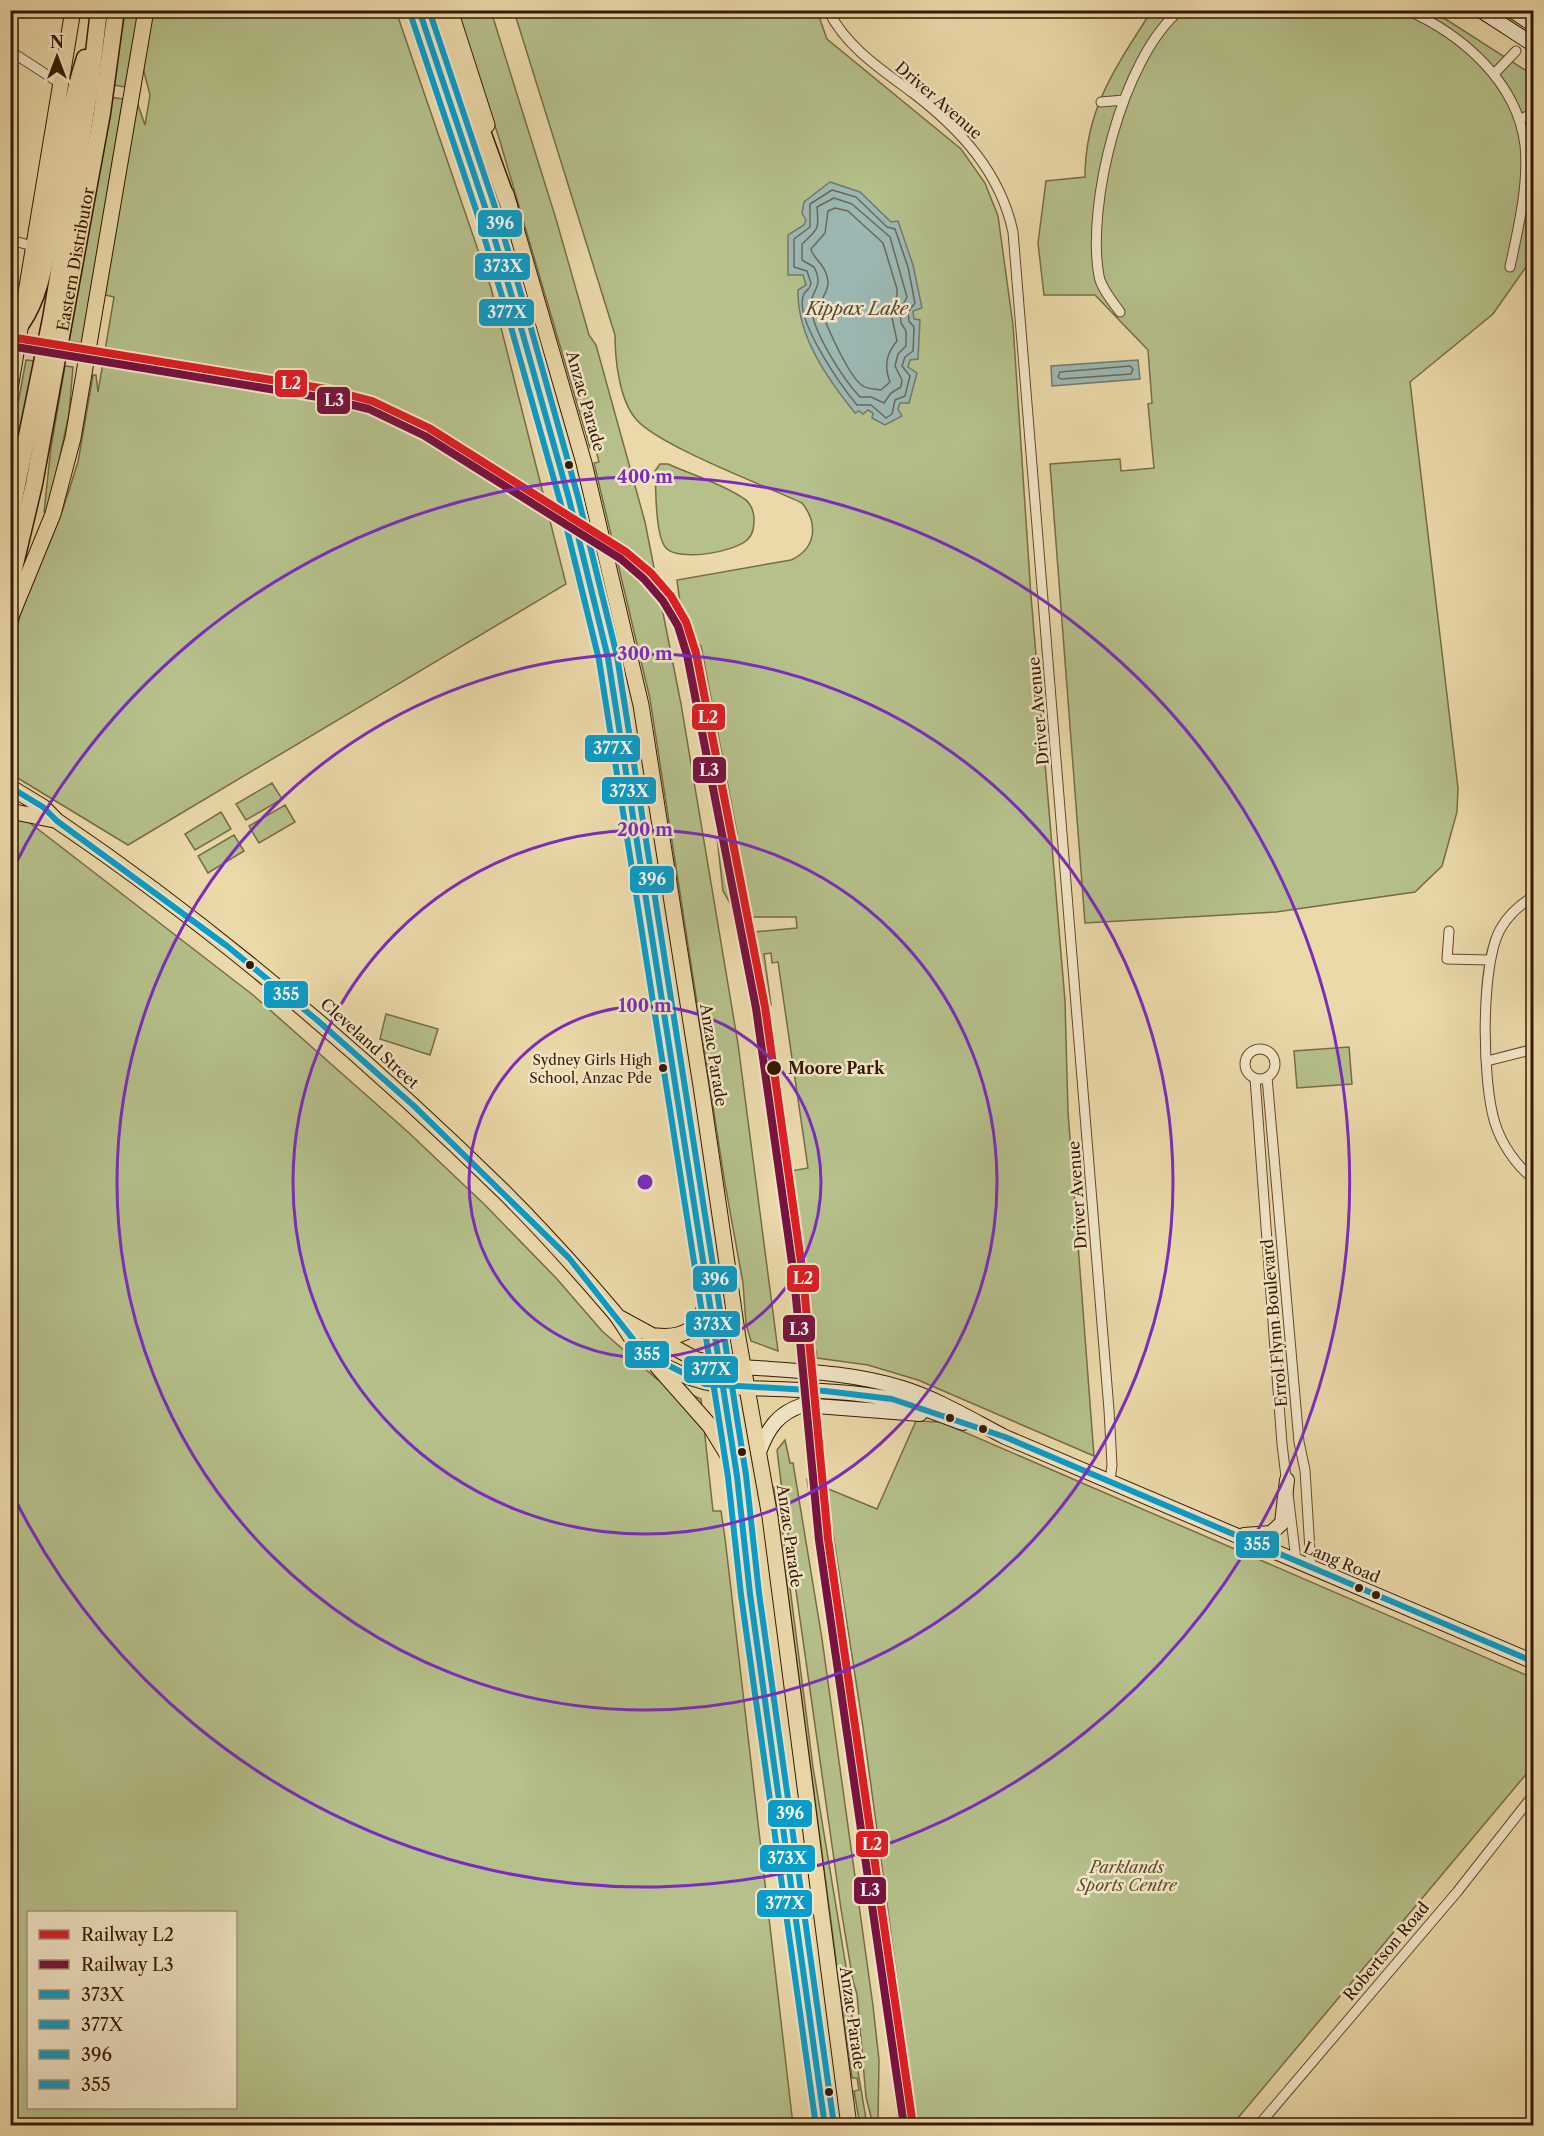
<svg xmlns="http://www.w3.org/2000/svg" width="1544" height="2136" viewBox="0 0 1544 2136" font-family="'Libre Caslon Text',serif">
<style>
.green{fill:#b5c08a;stroke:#766c46;stroke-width:1.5;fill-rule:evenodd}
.water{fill:#9cb8b3;stroke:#73786c;stroke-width:1.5}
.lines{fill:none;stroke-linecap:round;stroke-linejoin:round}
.shore{stroke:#69685a;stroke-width:1.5}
.street-casing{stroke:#63482c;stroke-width:11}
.secondary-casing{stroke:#361802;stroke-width:16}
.primary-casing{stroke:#361802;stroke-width:17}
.highway-casing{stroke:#361802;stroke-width:19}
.street{stroke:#f2e6c7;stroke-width:9}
.secondary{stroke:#f2e6c7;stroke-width:14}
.primary{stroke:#ebd9a9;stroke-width:15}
.highway{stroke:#ebd9a9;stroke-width:16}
.bus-1-casing{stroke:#f2e6c7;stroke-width:10}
.bus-2-casing{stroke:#f2e6c7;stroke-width:10}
.bus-3-casing{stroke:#f2e6c7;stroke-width:10}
.bus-4-casing{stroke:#f2e6c7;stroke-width:10}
.bus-1{stroke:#089dcb;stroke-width:6}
.bus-2{stroke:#089dcb;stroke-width:6}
.bus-3{stroke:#089dcb;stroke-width:6}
.bus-4{stroke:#089dcb;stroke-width:6}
.rail-1-casing{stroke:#f2e6c7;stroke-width:12}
.rail-2-casing{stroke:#f2e6c7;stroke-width:12}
.rail-1{stroke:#dd1e25;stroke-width:8}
.rail-2{stroke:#781140;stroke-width:8}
.ring{fill:none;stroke:#7b2cbf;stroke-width:3}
.bus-dot{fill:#361802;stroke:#f2e6c7;stroke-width:2}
.labels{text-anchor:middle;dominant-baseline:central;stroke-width:5;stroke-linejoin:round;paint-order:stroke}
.bus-label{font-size:14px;fill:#361802;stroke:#f2e6c7;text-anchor:end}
.street-label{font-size:16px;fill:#361802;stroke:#f2e6c7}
.stop-label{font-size:16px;font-weight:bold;fill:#361802;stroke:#f2e6c7;text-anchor:start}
.park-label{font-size:16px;font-style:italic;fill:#5c4a2b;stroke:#f2e6c7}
.water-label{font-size:18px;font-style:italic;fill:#554837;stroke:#f2e6c7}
.centre{fill:#7b2cbf;stroke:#f2e6c7;stroke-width:3}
.ring-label{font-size:18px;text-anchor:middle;font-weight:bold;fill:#7b2cbf;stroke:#f2e6c7;stroke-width:5;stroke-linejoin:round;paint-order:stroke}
.line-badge{stroke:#f2e6c7;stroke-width:2}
.badge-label{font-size:16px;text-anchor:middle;font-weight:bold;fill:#fff}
</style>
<rect width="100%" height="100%" fill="#ebd9a9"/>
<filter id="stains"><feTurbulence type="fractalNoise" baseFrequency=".00333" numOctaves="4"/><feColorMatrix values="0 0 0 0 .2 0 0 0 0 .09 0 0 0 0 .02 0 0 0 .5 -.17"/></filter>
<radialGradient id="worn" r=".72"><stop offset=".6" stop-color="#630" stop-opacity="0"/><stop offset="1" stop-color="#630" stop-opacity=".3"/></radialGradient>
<path class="green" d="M125,11H139L125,87L113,85Z
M152,11H396L491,288L566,584L128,845L11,774V660L20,614L63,509L78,462L93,375H96L98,392L114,297L105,295L131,129L138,105L145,125L150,95L143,68Z
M457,11H491L556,219L589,335L596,345L645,522L681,704L738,1044L778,1351L751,1341L746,1324L743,1283L725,1184L650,699L594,463L599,462L595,447L590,448L499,138Z
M514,11H817L827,39L961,149L985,183L998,216L1013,325L1031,596L1065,1001L1068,1112L1094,1456L918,1380L868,1365L817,1358L816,1351H814L791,1171L808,1168L778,962L772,963L771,953L764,954L771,1005H768L753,932L797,928L796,917H750L733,835L737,833L701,646L695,641L689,642L686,649L677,580L791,560C817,548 818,523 802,503C766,486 656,445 635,418C619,398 615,359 615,335Z
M1155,11H1433L1533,75V257L1493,314L1410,382L1458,788L1457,812L1442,866L1415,892L1276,912L1085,923L1050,464L1120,459L1121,471L1154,468L1148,404L1152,403L1148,350L1095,295H1044L1038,243L1046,181L1085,177C1085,112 1113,71 1147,18Z
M111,97L123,99L82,343L69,341Z
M26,360L35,361L11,484V441Z
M65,366L73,367L69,414L48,512H44L51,447Z
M660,464H668C692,475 721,483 743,498C750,502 753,509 754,517C754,525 754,533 748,539C736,552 679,562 666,548C655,536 656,488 655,471Z
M272,783L282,799L246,820L236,804Z
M285,805L295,822L259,843L249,826Z
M221,812L231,829L195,850L185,834Z
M10,818L26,820L253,995L408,1132L484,1204L557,1279L602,1331L658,1380L701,1399L713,1511H721L725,1538L793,2125H11ZM28,1912H236V2108H28Z
M234,835L244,851L208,873L198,856Z
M722,836L736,913L723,891L717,837Z
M386,1014L438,1029L430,1055L380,1039Z
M1349,1047L1352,1084L1297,1088L1294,1051Z
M916,1421L941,1422L1533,1678V1766L1232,2125H917L863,1727L826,1488L877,1509Z
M785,1440L790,1463H793L822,1639L873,2006L879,2060L878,2120L872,2121L866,2097L857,1994L853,1981L841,1909L784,1506L777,1450Z
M812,1478L826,1578H823L807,1479Z
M774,1487H777L778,1494L813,1767L851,1997L854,2048L867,2125H860L854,2091L859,2090L857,2078H852L846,2036Z
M849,1750H852L891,2024H888Z
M889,2027H892L905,2125H898Z"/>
<path class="water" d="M830,182L860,192L891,222L898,221L913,265L922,308L913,311L914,319L920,320L918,359L910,360L908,367L917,373L909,403H900L898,409L902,416L885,425L872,418L873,413L868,410L863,414L859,411L855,413C827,378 797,336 798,290L806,285L803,275H788V235L804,225L806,220L802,213L804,202Z
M1138,360L1140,379L1052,386L1051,366Z"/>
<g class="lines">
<path class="shore" d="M832,190L856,197L887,227L895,229L908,267L915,303L908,312L909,321L914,327L913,351L905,357L902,366L910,376L905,396L895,400L892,414L886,418L871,405H857C842,387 792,317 804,294C807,289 810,290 811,283L807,271L794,267V239L810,227V204Z
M834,198L852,204L890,237L907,297L900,311L901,323L906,331V346L898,354L895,366L902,380L901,387L891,393L884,403L871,397H860C843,379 812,331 811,306C810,290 825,288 814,267L802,260V244C819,228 819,230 817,207Z
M835,208L848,211L883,243L897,289V295L891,313L897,341C886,354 884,366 890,382L881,390C876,389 867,389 863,386C849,378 826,324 820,308C820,298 829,292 828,281C826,264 812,258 811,249L825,233L828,211Z
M1130,366L1133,369L1131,374L1061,379L1058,377L1060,372Z"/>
<g class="street-casing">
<path id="street" d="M828,10C846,47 882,70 913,93C961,130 1000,172 1013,232L1109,1410L1112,1465L1110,1481
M1407,10C1463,35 1517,82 1525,145C1529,185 1518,229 1510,267
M10,51L55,80
M1494,74L1516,51
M1101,102L1124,100
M1519,119L1534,114
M10,240L33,246
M1120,312C1113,302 1101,288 1099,276C1086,205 1122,58 1180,10
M1534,896C1521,904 1509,914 1501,928C1480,963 1482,1083 1495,1123C1501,1143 1517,1167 1534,1179
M1449,931L1447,959L1489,960
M1245 1064a15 15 0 1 1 30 0a15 15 0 1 1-30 0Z
M1487,1061L1534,1049
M1267,1077L1299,1442L1305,1470L1311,1567
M1255,1078L1282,1444L1296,1560
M1258,2126L1457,1892L1534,1794"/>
</g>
<g class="secondary-casing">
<path id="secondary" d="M1480,10L1534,45
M1511,10L1534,25
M743,1367C796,1371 851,1372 902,1388C938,1399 972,1420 1005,1437L1534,1662
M748,1388C796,1390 845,1390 892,1399C917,1405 940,1415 963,1423
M759,1452C768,1428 778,1413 803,1405L920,1414
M1244,1535L1271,1533L1282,1523L1287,1480"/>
</g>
<g class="primary-casing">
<path id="primary" d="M419,10L486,210L518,317L569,499L608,658L737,1476L750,1594L825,2126
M450,10L487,125
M506,194L584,463L641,705L701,1086L738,1338L770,1517L849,2126
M10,389L73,10
M10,619L53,514L73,438L146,10
M10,787L43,807L57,821C218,930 366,1057 505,1193C543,1231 578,1270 613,1311C624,1323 632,1344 646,1354C676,1377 711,1386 748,1388
M10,811L54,820
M620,1318L697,1360L743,1367
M656,1336C683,1339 703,1328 706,1299
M657,1366L710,1426L729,1457"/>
</g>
<g class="highway-casing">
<g id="highway">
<path d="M438,10L509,206"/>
<path d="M21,324C40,297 45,261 51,229C61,172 67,113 85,58"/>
<path d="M10,519L51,319L90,87L99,10"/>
<path id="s1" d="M12,577L34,484L102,113L116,10"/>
</g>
</g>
<use href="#street" class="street"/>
<use href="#secondary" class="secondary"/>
<use href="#primary" class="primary"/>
<use href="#highway" class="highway"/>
<g class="bus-1-casing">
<path id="bus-1" d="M419,10L486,210L518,317L569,499L608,658L737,1476L750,1594L825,2126"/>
</g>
<g class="bus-2-casing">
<path id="bus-2" d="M410,13L477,213L509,320L560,501L599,660L728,1477L741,1595L816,2126"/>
</g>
<g class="bus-3-casing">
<path id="bus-3" d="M429,10L495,207L527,314L578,497L617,656L746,1475L759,1593L834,2125"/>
</g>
<g class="bus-4-casing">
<path id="bus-4" d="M10,787L43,807L57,821L227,946L317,1020L414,1106L569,1258L644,1353L705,1384L825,1391L892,1399L1005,1437L1534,1662"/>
</g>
<use href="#bus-1" class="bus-1"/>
<use href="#bus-2" class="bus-2"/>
<use href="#bus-3" class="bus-3"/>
<use href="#bus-4" class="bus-4"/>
<g class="rail-1-casing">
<path id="rail-1" d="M10,337L326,389L372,401L429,428L626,552L651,573L671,596L686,622L696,653L765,1007L803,1276L828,1539L913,2126"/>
</g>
<g class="rail-2-casing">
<path id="rail-2" d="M10,346L324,398L369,409L425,436L621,559L644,579L663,601L678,626L687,655L756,1008L794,1277L819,1540L904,2126"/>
</g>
<use href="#rail-1" class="rail-1"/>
<use href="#rail-2" class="rail-2"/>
</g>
<g class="ring">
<circle cx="645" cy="1182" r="176"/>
<circle cx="645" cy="1182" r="352"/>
<circle cx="645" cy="1182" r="528"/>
<path d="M11 873A705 705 0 1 1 11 1491"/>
</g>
<g class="bus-dot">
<circle cx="569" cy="465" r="5"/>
<circle cx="250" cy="965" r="5"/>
<circle cx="663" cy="1068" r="5"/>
<circle cx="774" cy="1068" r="8"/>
<circle cx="950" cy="1418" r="5"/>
<circle cx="983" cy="1429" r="5"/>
<circle cx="742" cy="1452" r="5"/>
<circle cx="1359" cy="1588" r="5"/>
<circle cx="1376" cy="1595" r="5"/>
<circle cx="829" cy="2092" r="5"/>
</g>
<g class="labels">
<g class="bus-label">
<text x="652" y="1060">Sydney Girls High<tspan x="652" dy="18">School, Anzac Pde</tspan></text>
</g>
<g class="street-label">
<text transform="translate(939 100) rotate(41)">Driver Avenue</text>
<text stroke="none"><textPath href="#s1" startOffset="324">Eastern Distributor</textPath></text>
<text transform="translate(586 401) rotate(74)">Anzac Parade</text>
<text transform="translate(1038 711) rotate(-95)">Driver Avenue</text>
<text transform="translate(370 1043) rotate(42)">Cleveland Street</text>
<text transform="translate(714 1055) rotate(81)">Anzac Parade</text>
<text transform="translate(1077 1195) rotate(-94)">Driver Avenue</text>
<text transform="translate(1274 1323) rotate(-95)">Errol Flynn Boulevard</text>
<text transform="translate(790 1536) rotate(82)">Anzac Parade</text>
<text transform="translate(1342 1562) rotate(23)">Lang Road</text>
<text transform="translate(1386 1951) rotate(-50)">Robertson Road</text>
<text transform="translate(853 2018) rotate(82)">Anzac Parade</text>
</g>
<g class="stop-label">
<text x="788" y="1068">Moore Park</text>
</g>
<g class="park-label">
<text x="1127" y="1867">Parklands<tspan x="1127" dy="18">Sports Centre</tspan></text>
</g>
<g class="water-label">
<text x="857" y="309">Kippax Lake</text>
</g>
</g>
<circle cx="645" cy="1182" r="9" class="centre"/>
<g class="ring-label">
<text x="645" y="483">400 m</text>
<text x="645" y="660">300 m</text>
<text x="645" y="836">200 m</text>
<text x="645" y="1012">100 m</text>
</g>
<g class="line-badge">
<rect x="477" y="209" width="46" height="29" rx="6" fill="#089dcb"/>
<rect x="474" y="252" width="57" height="29" rx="6" fill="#089dcb"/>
<rect x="478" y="298" width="57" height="29" rx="6" fill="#089dcb"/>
<rect x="274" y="369" width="34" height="29" rx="6" fill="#dd1e25"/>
<rect x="316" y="386" width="35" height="29" rx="6" fill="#781140"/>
<rect x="691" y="703" width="35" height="28" rx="6" fill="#dd1e25"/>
<rect x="584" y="734" width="57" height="29" rx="6" fill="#089dcb"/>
<rect x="692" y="756" width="35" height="28" rx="6" fill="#781140"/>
<rect x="601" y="776" width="56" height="29" rx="6" fill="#089dcb"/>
<rect x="629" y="865" width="46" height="29" rx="6" fill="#089dcb"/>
<rect x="263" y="980" width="46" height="29" rx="6" fill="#089dcb"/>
<rect x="786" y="1264" width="34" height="29" rx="6" fill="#dd1e25"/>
<rect x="692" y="1265" width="46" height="28" rx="6" fill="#089dcb"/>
<rect x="685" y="1310" width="56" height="28" rx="6" fill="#089dcb"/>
<rect x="782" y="1314" width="34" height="29" rx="6" fill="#781140"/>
<rect x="624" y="1340" width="46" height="29" rx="6" fill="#089dcb"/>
<rect x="683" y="1355" width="56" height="29" rx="6" fill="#089dcb"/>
<rect x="1235" y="1530" width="45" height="29" rx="6" fill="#089dcb"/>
<rect x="767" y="1799" width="46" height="29" rx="6" fill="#089dcb"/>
<rect x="855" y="1830" width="34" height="28" rx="6" fill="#dd1e25"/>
<rect x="759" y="1844" width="57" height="29" rx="6" fill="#089dcb"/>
<rect x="853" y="1876" width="34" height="29" rx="6" fill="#781140"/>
<rect x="756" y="1889" width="57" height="29" rx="6" fill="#089dcb"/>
</g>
<g class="badge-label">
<text x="500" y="229">396</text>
<text x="503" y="272">373X</text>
<text x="507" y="318">377X</text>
<text x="291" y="389">L2</text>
<text x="334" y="406">L3</text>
<text x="708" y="723">L2</text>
<text x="613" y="754">377X</text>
<text x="709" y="776">L3</text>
<text x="629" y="797">373X</text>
<text x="652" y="885">396</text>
<text x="286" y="1000">355</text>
<text x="803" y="1284">L2</text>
<text x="715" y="1285">396</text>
<text x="713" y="1330">373X</text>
<text x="799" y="1335">L3</text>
<text x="647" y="1360">355</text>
<text x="711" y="1375">377X</text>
<text x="1257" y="1550">355</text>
<text x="790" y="1819">396</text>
<text x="872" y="1850">L2</text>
<text x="787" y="1864">373X</text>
<text x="870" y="1896">L3</text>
<text x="785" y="1909">377X</text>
</g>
<rect width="1544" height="2136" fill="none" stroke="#ebd9a9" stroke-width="36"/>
<rect x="12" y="12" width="1520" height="2112" fill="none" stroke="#361802" stroke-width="3"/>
<rect x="18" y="18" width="1508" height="2100" fill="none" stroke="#361802" stroke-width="1.5"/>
<rect x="27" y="1911" width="210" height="198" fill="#f2e6c7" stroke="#a79478" stroke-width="1.5"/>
<rect x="39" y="1930" width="30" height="9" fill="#dd1e25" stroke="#a79478" stroke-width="1.5"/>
<text x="81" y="1941" font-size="18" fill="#361802">Railway L2</text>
<rect x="39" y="1960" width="30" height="9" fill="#781140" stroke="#a79478" stroke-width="1.5"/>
<text x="81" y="1971" font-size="18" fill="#361802">Railway L3</text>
<rect x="39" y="1990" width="30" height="9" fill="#089dcb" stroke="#a79478" stroke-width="1.5"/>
<text x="81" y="2001" font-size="18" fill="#361802">373X</text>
<rect x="39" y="2020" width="30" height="9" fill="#089dcb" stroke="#a79478" stroke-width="1.5"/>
<text x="81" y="2031" font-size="18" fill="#361802">377X</text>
<rect x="39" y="2050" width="30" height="9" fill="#089dcb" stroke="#a79478" stroke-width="1.5"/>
<text x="81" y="2061" font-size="18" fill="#361802">396</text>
<rect x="39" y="2080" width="30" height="9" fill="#089dcb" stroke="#a79478" stroke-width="1.5"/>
<text x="81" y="2091" font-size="18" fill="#361802">355</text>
<g transform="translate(57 57)" stroke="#f2e6c7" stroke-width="4.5" paint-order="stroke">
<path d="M0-4.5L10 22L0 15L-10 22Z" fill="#361802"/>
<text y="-9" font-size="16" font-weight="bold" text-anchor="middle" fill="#361802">N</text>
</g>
<rect width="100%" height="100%" filter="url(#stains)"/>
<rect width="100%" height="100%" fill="url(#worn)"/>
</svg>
